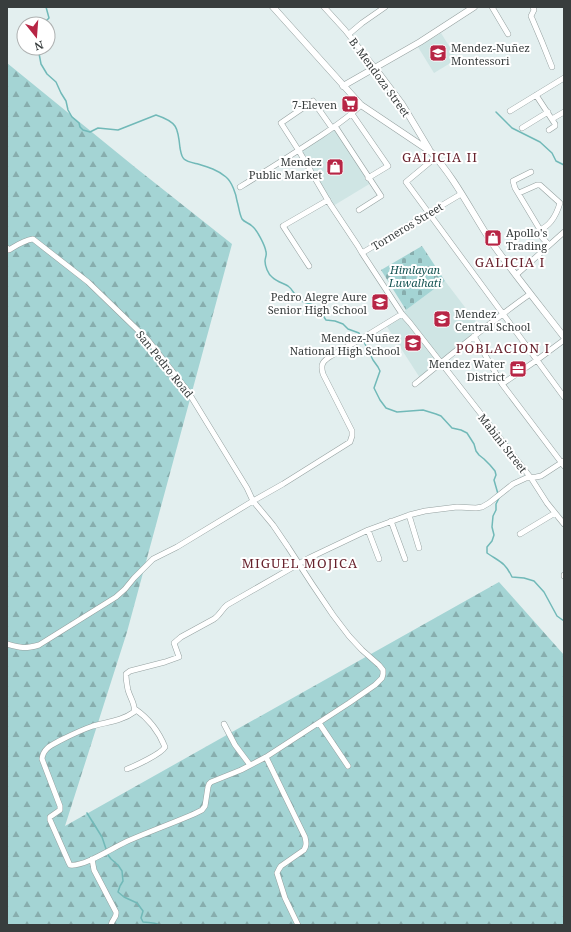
<svg xmlns="http://www.w3.org/2000/svg" width="571" height="932" viewBox="0 0 571 932" font-family="'Noto Serif',serif">
<style>
.built{fill:#cfe5e4}
.forest{fill:url(#forest-firs)}
.cemetery{fill:url(#cemetery-stones)}
.lines{fill:none;stroke-linecap:round;stroke-linejoin:round}
.stream{stroke:#71b9b8;stroke-width:1.5}
.minor-casing{stroke:#95a1a0;stroke-width:6}
.major-casing{stroke:#95a1a0;stroke-width:7}
.minor{stroke:#fff;stroke-width:5}
.major{stroke:#fff;stroke-width:6}
.labels{text-anchor:middle;dominant-baseline:central;stroke-width:4;stroke-linejoin:round;paint-order:stroke}
.poi-label{font-size:11px;fill:#383d3d;stroke:#fff;text-anchor:end}
.street-label{font-size:11px;fill:#383d3d;stroke:#fff}
.park-label{font-size:11px;font-style:italic;fill:#155453;stroke:#fff}
.quarter-label{font-size:13px;letter-spacing:1px;fill:#67212c;stroke:#fff}
</style>
<defs>
<pattern id="forest-firs" width="22" height="20" patternUnits="userSpaceOnUse"><rect width="22" height="20" fill="#a4d4d4"/><path d="M5 1l3.5 6h-7zM16 11l3.5 6h-7z" fill="#87adad"/></pattern>
<pattern id="cemetery-stones" width="16" height="16" patternUnits="userSpaceOnUse"><rect width="16" height="16" fill="#a4d4d4"/><path d="M2 7V4a2 2 0 0 1 4 0v3zM10 15v-3a2 2 0 0 1 4 0v3z" fill="#87adad"/></pattern>
</defs>
<rect width="100%" height="100%" fill="#e3efef"/>
<path class="built" d="M441,33L457,59L434,73L418,47Z
M336,129L371,183L333,206L300,152Z
M445,281L480,327L420,378L386,325Z"/>
<path class="forest" d="M7,63L136,168L232,244L127,632L65,826L499,582L564,655V925H7Z"/>
<path class="cemetery" d="M422,246L445,281L406,310L381,270Z"/>
<g class="lines">
<path class="stream" d="M43,24L49,18L46,7
M38,48L41,64L47,74L56,82L61,93L66,101L68,110L72,117L79,123L80,127L83,130L90,132L98,128L118,130L156,115C177,122 178,127 180,148C181,152 181,156 184,159C187,162 194,163 198,164C208,167 218,170 226,177C232,182 236,194 237,201C239,207 239,213 242,219C244,222 249,223 252,226C257,230 265,245 266,252C267,255 265,258 265,261C265,266 268,274 272,277C277,282 283,283 288,286C294,290 294,296 300,300C305,304 313,303 319,308C323,311 322,315 326,320L335,321L343,324L348,329L359,333L361,337
M496,112L512,128L540,142L552,153L556,161L564,165
M363,340L373,360L378,367L380,371L374,388L380,400L386,408L397,412L423,410L436,414L441,416L452,428L461,430L467,433L474,444L476,451L479,455L484,459L490,465L495,471L496,475L494,480L498,494
M499,498L496,504V510L493,516L492,527L494,535L492,541L487,547V553C500,562 505,562 512,577L524,578L534,581L544,592L557,616L564,621
M87,813L102,837L108,855L111,859L118,865L122,871L123,881L120,886L118,892L124,897L137,903L143,911L141,918L143,922C150,923 153,922 160,925"/>
<g class="minor-casing">
<path id="minor" d="M324,7L345,30L375,68
M492,7L508,34
M533,7L534,10L531,16L542,42L552,67
M349,34L362,23L385,7
M536,95L555,124V126L549,130
M510,111L564,78
M352,114L388,166L368,178
M552,119L564,112
M335,126L381,196L359,210
M332,128L313,101L281,123L299,151L330,204L358,246L362,253L461,194
M522,128L548,112
M436,157L406,182L564,397
M531,172L513,181L515,188L539,228V234L549,245
M240,187C266,171 293,154 319,137C334,127 348,118 361,105
M519,193L537,185H540L560,203C557,213 551,226 539,230
M7,248L9,250C17,245 24,240 33,239L88,282L148,340L187,390L247,488L253,501L273,525L288,547L312,584L333,615L349,636L362,650L379,665L383,670V674L382,678L375,685L349,703L266,757L305,837C306,842 307,845 304,850L281,866L279,869L277,873L285,898L298,925
M362,253L402,314L410,323L531,478L547,503L564,524
M309,266L283,226L328,200
M516,275L564,232
M474,336L502,384L564,466
M415,384C453,353 490,322 530,294
M502,384L537,360L564,340
M409,515L419,548
M391,521L405,559
M368,530L379,559
M520,534L555,513
M564,575V576
M7,644C21,648 25,649 39,645L116,597L125,589L134,578L153,559L177,547L253,501L283,484L350,442L352,436V431L323,374C320,364 323,361 331,356L371,333L402,314
M319,723L348,766
M224,724L235,745L250,765
M266,757L241,770L211,782L209,784L208,787L205,806L202,810L194,814C173,823 151,831 130,840C115,846 85,867 70,865L69,863L50,820V817L60,810V806L42,759C43,748 52,745 61,740C71,735 81,730 93,726C107,722 122,721 134,712C136,705 130,698 128,690C127,685 126,679 126,674L130,671L165,662L179,657L174,643L181,637L214,619C220,615 222,609 227,605L309,558L368,530L409,515L425,511L457,507L476,508L482,507L489,503L513,484L526,478L536,477L541,476L564,461
M127,769C135,766 161,754 165,747C159,732 148,718 135,709
M92,859L94,870L116,912C117,918 112,919 111,925"/>
</g>
<g class="major-casing">
<path id="major" d="M273,7L361,105L431,152C455,178 472,213 492,243C515,275 540,306 564,337
M375,68L402,104L429,149
M343,86L420,42L474,7"/>
</g>
<use href="#minor" class="minor"/>
<use href="#major" class="major"/>
</g>
<defs>
<g id="school-square" transform="scale(0.9)"><rect x="-9" y="-9" width="18" height="18" rx="4" fill="#b72545" stroke="#fff"/><path d="M0-5L7-2L0 1L-7-2ZM-4 1L0 2.5L4 1V4Q0 6-4 4Z" fill="#fff"/></g>
<g id="supermarket-square" transform="scale(0.9)"><rect x="-9" y="-9" width="18" height="18" rx="4" fill="#b72545" stroke="#fff"/><path d="M-6-5.5h2.5l.6 2H6L4.5 2H-2.5L-4.4-4H-6ZM-1.5 3.2a1.3 1.3 0 1 0 .1 0ZM3 3.2a1.3 1.3 0 1 0 .1 0Z" fill="#fff"/></g>
<g id="shop-square" transform="scale(0.9)"><rect x="-9" y="-9" width="18" height="18" rx="4" fill="#b72545" stroke="#fff"/><path d="M-5-2.5h2.3a2.7 3.5 0 0 1 5.4 0H5L5.5 6h-11ZM-1.5-2.5h3a1.5 2.3 0 0 0-3 0Z" fill="#fff"/></g>
<g id="office-square" transform="scale(0.9)"><rect x="-9" y="-9" width="18" height="18" rx="4" fill="#b72545" stroke="#fff"/><path d="M-6-3h4V-5.5h4V-3h4V5H-6ZM-1-4.5V-3h2v-1.5ZM-6 0V1H6V0Z" fill="#fff"/></g>
</defs>
<g fill-rule="evenodd">
<use href="#school-square" x="438" y="53"/>
<use href="#supermarket-square" x="350" y="104"/>
<use href="#shop-square" x="335" y="167"/>
<use href="#shop-square" x="493" y="238"/>
<use href="#school-square" x="380" y="302"/>
<use href="#school-square" x="442" y="319"/>
<use href="#school-square" x="413" y="343"/>
<use href="#office-square" x="518" y="369"/>
</g>
<g class="labels">
<g class="poi-label">
<text x="451" y="47" text-anchor="start">Mendez-Nuñez<tspan x="451" dy="13">Montessori</tspan></text>
<text x="337" y="104">7-Eleven</text>
<text x="322" y="161">Mendez<tspan x="322" dy="13">Public Market</tspan></text>
<text x="506" y="232" text-anchor="start">Apollo's<tspan x="506" dy="13">Trading</tspan></text>
<text x="367" y="296">Pedro Alegre Aure<tspan x="367" dy="13">Senior High School</tspan></text>
<text x="455" y="313" text-anchor="start">Mendez<tspan x="455" dy="13">Central School</tspan></text>
<text x="400" y="337">Mendez-Nuñez<tspan x="400" dy="13">National High School</tspan></text>
<text x="505" y="363">Mendez Water<tspan x="505" dy="13">District</tspan></text>
</g>
<g class="street-label">
<text transform="translate(380 77) rotate(54)">B. Mendoza Street</text>
<text transform="translate(407 226) rotate(-31)">Torneros Street</text>
<text transform="translate(165 364) rotate(51)">San Pedro Road</text>
<text transform="translate(503 443) rotate(52)">Mabini Street</text>
</g>
<g class="park-label">
<text x="415" y="269">Himlayan<tspan x="415" dy="13">Luwalhati</tspan></text>
</g>
<g class="quarter-label">
<text x="440" y="157">GALICIA II</text>
<text x="510" y="262">GALICIA I</text>
<text x="503" y="348">POBLACION I</text>
<text x="300" y="563">MIGUEL MOJICA</text>
</g>
</g>
<rect width="571" height="932" fill="none" stroke="#383d3d" stroke-width="16"/>
<g transform="translate(36 36) rotate(163)"><circle r="19" fill="#ffffff" stroke="#afb1b1"/>
<path d="M0-3L7 15L0 10L-7 15Z" fill="#b72545"/>
<text y="-6" font-size="11" font-weight="bold" text-anchor="middle" fill="#383d3d">N</text>
</g>
</svg>
